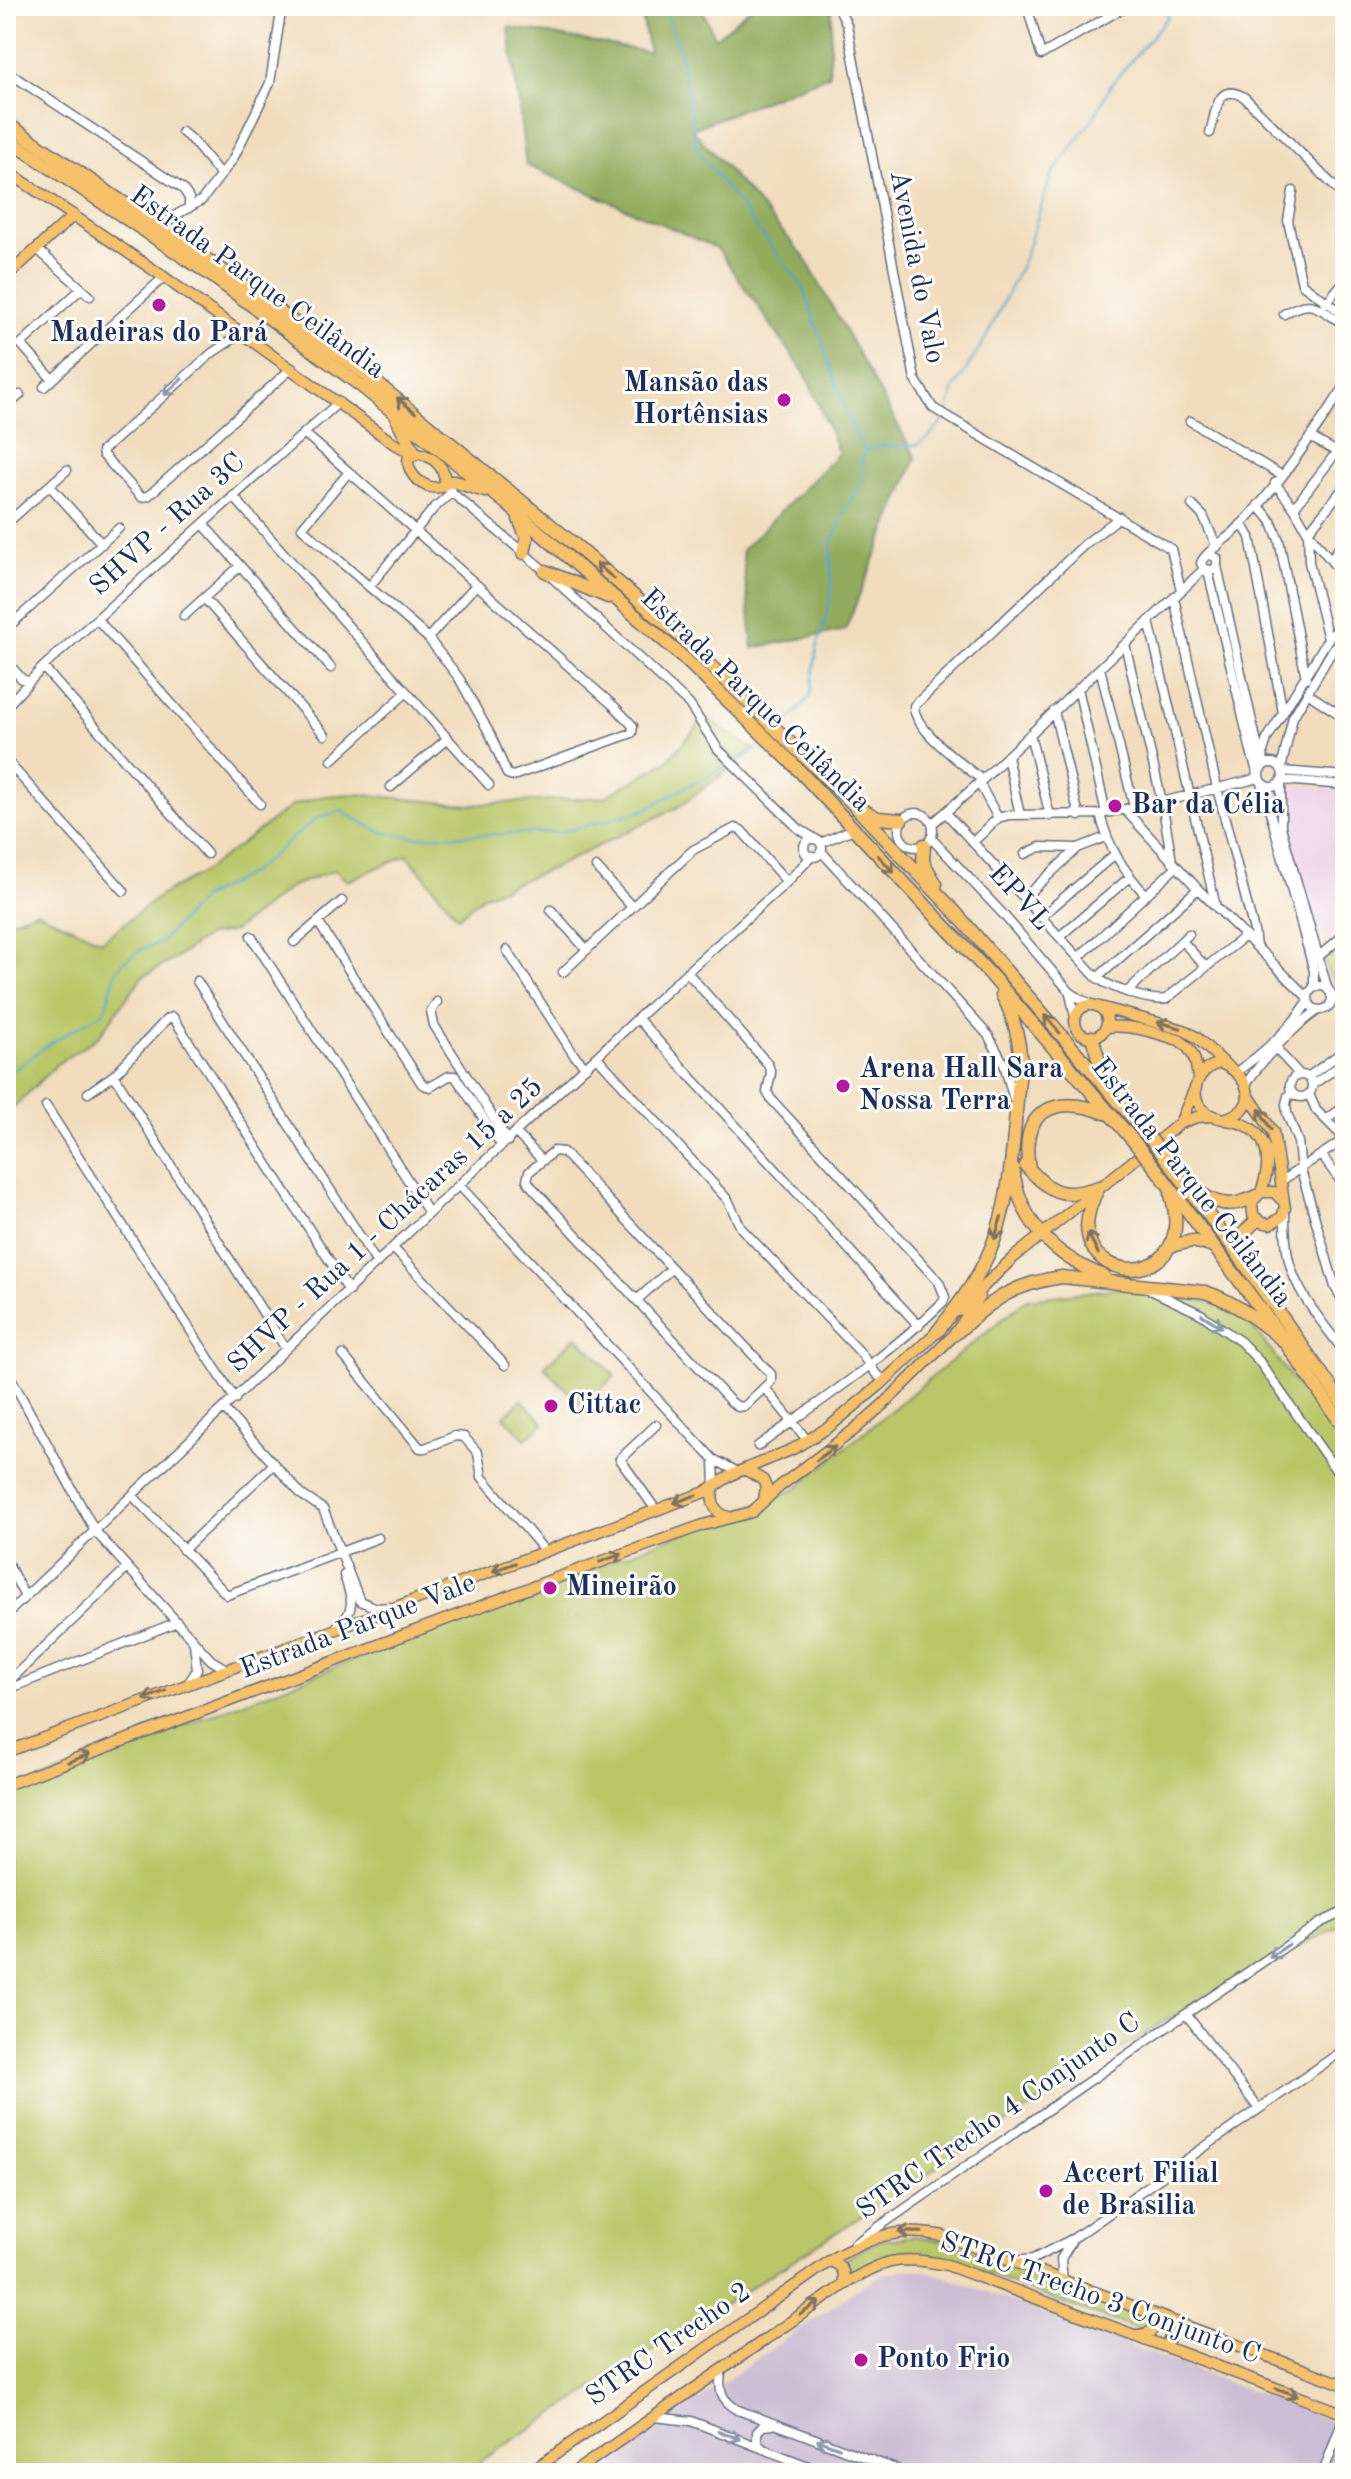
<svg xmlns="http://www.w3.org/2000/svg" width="1351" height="2479" viewBox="0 0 1351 2479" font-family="'Old Standard TT',serif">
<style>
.built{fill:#edd0e8}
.industrial{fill:#ccbed4}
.green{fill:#b9c769;stroke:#6a7b64;stroke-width:2}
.forest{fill:#92ac5d;stroke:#566e5e;stroke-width:2}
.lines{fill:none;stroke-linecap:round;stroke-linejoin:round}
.stream{stroke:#50a5cc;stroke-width:2}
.minor-casing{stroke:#666c7f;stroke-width:11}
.major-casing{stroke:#666c7f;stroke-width:13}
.highway-casing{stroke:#666c7f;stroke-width:15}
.minor{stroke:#fff;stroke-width:8}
.major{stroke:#f6c16b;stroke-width:10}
.highway{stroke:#f6c16b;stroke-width:12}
.highway-bridge-casing{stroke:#666c7f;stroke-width:15;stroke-linecap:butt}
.highway-bridge{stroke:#f6c16b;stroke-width:12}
.oneway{stroke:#8d97ae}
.oneway2{stroke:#7e7164}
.poi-dot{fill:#b5179e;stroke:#fdfcf7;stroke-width:3}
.labels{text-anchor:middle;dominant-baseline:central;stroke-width:6;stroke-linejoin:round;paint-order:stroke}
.street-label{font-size:28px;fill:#1b2f5e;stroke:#fdfcf7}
.poi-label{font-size:28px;font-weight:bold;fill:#1b2f5e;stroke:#fdfcf7;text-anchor:start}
</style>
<rect width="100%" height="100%" fill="#fdfcf7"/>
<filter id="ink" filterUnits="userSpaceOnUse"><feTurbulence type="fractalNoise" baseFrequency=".0125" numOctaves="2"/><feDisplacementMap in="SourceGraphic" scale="16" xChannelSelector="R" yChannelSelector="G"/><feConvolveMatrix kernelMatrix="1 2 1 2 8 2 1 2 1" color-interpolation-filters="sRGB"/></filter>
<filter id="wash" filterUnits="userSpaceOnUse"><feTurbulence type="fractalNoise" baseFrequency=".006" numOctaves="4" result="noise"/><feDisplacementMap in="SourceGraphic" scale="32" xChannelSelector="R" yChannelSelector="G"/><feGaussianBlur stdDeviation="1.8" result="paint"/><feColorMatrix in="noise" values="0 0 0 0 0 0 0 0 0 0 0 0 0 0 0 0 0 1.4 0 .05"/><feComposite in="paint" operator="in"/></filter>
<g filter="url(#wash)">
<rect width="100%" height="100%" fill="#f1ddbd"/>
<path class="built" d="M1296,785L1345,791V927L1323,943L1287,832L1285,812L1286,792Z"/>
<path class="industrial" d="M903,2270H922L941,2275L1345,2426V2473H594L863,2285L884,2274Z"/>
<path class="green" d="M705,718L755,750L678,807L553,868L484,895L458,917L407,855L347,881L335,870L292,886L234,931L207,936L175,959L142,977L98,1037L57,1064L6,1115V922L36,911L102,941L161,895L202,873L293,805L324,796L357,794L468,805L605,797L667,761Z
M1344,942L1345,943V997C1336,984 1325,973 1324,956Z
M1138,1286L1239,1310L1345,1447V1922L1165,2021L462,2473H6V1794L794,1490L1027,1299Z
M577,1336L615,1376L583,1406L544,1367Z
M522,1400L544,1423L525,1439L504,1416Z
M914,2236L952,2243L1149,2317L1152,2324L1145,2331L1084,2311L948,2259L915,2254L882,2259L853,2274L844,2259L877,2241Z"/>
<path class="forest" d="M640,6H701L715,38L753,6H832L829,75L692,129L804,256L916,458L845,630L753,648L742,550L839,453L806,375L717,248L526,165L509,27L649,52Z"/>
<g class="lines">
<path class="stream" d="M664,6L681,56L698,152L803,287L847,415L865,452L861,460L863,476L860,485L843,514L831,546V599L818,643L810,696L783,728
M947,415L954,389L987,336L1024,259L1051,176L1095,116L1110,86L1167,18L1169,6
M866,451C880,441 902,450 919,444C929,440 937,428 944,420
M734,761L764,745
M6,1071L17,1068L46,1046L105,1011L116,971L123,962L142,949L160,943L202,898L251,873L317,818L340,811L381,832L414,837L561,832L642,811L729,764"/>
</g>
</g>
<g filter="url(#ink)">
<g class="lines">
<g class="minor-casing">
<path id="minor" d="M838,6L847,25L915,379L933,408L1171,549L1181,590
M1027,6L1041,55L1127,6
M6,71L183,189L189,198V208
M182,132L192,140L221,175
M1210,133C1216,113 1216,81 1244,97L1345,197
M1293,191L1288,221L1302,284L1345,315
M160,227L176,215L202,200L233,159L270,83L282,6
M37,249L90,296
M1326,303L1345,280
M1284,314C1313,296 1319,309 1345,325
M242,333L212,353L102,451L103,455L141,497L148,496L292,368
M52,379L21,344L81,289
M44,387L164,277
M6,407L20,395
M1190,421L1281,475
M304,433L349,472
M1310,437L1337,452
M349,472L615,707L633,726L632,733L513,776L507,774L491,736L459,678L428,638L302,528Z
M1275,483L1294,508L1308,532L1345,578
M50,486L102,544
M444,486L545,571L680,696L689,704L718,749L799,829L817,840
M233,496L489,785
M1192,505L1203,516L1217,547
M1258,505L1271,521L1279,540L1306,678
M1294,508L1345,441
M6,524L67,470
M203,524L331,668
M1240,525L1246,530L1250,537L1283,713
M1208,554L1217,558V566L1213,570L1204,569L1201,563C1204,553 1227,539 1236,530C1278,488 1312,435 1345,386
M1331,559L1345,539
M1217,566L1262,766
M1208,571L1251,751L1258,775
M369,587L434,508L452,492
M204,598L325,735
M1174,598L1217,788L1254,931L1256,946
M184,616L240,566
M97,619L260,804
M1149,621L1216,907
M6,629L119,528
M428,638L476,585
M1328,639L1309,562L1308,532L1345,486
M1125,644L1162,802L1172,861
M6,661L22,679L28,681
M43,667L207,854
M1100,668L1134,807
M1078,688L1106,813
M1307,693L1345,718
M6,707L43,667L339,402
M1054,711L1079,816
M1030,734L1050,816
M1007,756L1020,815
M6,760L124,891
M332,760L407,692
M1259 775a12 12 0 1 1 24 0a12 12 0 1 1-24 0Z
M1264,765L1263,751L1267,739L1328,639L1345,622
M1281,769L1293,717L1335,646L1345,638
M1282,771L1345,776
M982,780C964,765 914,730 914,706L1085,544L1120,517
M1282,780L1345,785
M1281,781V827L1328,990
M979,783L998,818
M1262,783L1314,971V988
M391,787L448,738
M1125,810L1198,889L1308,998
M946,813L1097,978C1112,988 1148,1002 1166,999L1245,936
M899 830a17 17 0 1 1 34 0a17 17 0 1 1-34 0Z
M1100,814C1108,847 1123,870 1146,895
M932,824L979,783L1204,569
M931,838L1002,913L1070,992L1082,1000L1094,1005
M804 848a9 9 0 1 1 18 0a9 9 0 1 1-18 0Z
M973,842L998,818L1009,815L1100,814L1162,802L1259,778
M821,843L853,829
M821,851L988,1035L1004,1064L1014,1100
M1025,854L1040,847L1077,848
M596,867L632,907
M1025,897L1078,848L1106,837
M551,910L587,950
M1042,916L1114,855
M318,922L422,1084L430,1087L449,1076H455L502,1146
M251,936L429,1213
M1060,936L1130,877
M1182,941L1205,966
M294,942L342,901
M507,950L574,1055L586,1067
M1079,957L1176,867
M1317,958L1345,934
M563,972L693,850L735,828L741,830L787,882
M687,972L768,1064L771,1073L767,1092L771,1099L939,1282L945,1297L943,1302C887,1357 822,1400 758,1446
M1097,978L1198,889
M197,981L377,1263
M1308 998a12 12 0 1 1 24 0a12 12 0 1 1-24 0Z
M1128,991L1189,934
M1070,993L1075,1017
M1331,995L1341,1001L1345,1006
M437,1002L431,1011L434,1025L508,1141
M638,1019L919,1326
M1278,1047L1279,1052L1300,1075
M597,1057L728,1200L741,1228L859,1351L877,1375L885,1380
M1236,1072C1260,1056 1294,1026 1308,1001
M114,1075L286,1349
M1290 1086a11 11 0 1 1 22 0a11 11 0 1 1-22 0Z
M1308,1077L1345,1050
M1246,1084C1264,1057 1292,1029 1318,1010
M1312,1085L1345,1062
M88,1093L114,1075L167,1019L173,1017L349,1291
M1292,1093L1288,1096L1286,1104L1287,1113L1298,1142L1301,1170L1335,1287L1345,1304
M1309,1094L1316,1110L1345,1139
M46,1106L235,1399
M1326,1120L1345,1106
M516,1133L542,1160
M554,1151L563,1152L771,1374V1381L745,1406L738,1407L730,1401L531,1186L527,1180L529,1172Z
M1322,1156L1345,1187
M1281,1181L1345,1139
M459,1185L713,1459L738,1472
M1285,1211C1285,1228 1285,1244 1289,1261C1297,1295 1325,1325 1345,1353
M393,1248L505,1365
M1146,1288L1201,1314L1241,1342L1259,1361L1345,1483
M637,1300L672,1268
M343,1355L420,1448H425L455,1436L464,1437L478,1453L482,1477L545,1551
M6,1369L95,1531L211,1660L226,1669
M765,1388L808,1441
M224,1409L302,1495L323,1509L360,1601L377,1608L389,1607
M656,1425L620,1459L656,1510
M714,1460L715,1487
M132,1495L227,1595L378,1538
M183,1550L274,1464
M6,1560L25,1597
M6,1615L429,1213L687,972L787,882L812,856
M337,1626C358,1610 351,1597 344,1575
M189,1682L197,1670L194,1643
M6,1684L127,1568
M6,1690L177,1622
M1186,2014L1259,2109
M854,2244L1186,2014L1320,1923L1345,1911
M1013,2261L1033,2259L1074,2238L1345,2049
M1063,2281L1061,2259L1071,2242
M722,2369C717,2389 721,2400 738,2410L906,2473
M654,2417L691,2421L826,2473
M763,2449L757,2442V2432L763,2426L773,2425
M1323,2473L1345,2414"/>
</g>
<g class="major-casing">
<path id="major" d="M6,170L164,277L393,443L414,454
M6,277L74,215
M419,453C434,457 448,469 444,486C426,493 404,474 409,455Z
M1075 1021a16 16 0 1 1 32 0a16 16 0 1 1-32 0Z
M1100,1007L1184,1030L1196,1037L1225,1064
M1106,1027C1131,1024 1155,1033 1179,1040C1194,1050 1196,1061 1198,1078
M1220,1063C1238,1069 1258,1092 1242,1110C1237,1114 1230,1117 1224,1119C1218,1118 1211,1116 1206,1112C1186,1096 1197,1068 1220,1063Z
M1248,1095L1273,1132L1285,1208L1282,1217L1270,1224L1261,1222L1253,1215L1252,1202L1261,1192H1274L1283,1201
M1226,1120C1268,1125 1274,1157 1261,1192
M1180,1123L1195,1088
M958,1311L1013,1258L1180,1123L1197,1117L1214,1116
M746,1470L763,1480L766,1487L764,1500
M714,1488C710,1502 714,1512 728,1517
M6,1752L705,1492L733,1474L793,1449L829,1427L880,1385L941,1328
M6,1785L548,1581L703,1525L752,1512L779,1487L854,1430L887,1401L955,1334L979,1297
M829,2261C842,2264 847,2274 842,2286
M1137,2335C1147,2334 1153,2333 1156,2323L1152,2314
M1166,2347L1172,2331L1179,2328L1188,2331
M529,2473L837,2256C879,2235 896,2227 944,2236L1345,2385
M573,2473L842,2286C883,2259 900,2255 947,2265L1345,2414"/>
</g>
<g class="highway-casing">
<path id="highway" d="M6,123L218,267L368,376L574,544L681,637L847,798L956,913L1139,1125
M6,138L212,276L361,386L507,504L685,659L792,763L991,975L1130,1137
M397,419L415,454
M445,482H456L485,491
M519,519L527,538L524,553
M545,571L608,597
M863,810L878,818L901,820
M924,845L923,862L936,884
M1092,1037L1105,1081
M1165,1157L1240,1257L1345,1407
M1025,1165C1051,1192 1060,1200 1099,1187
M1013,1168C1019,1222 1055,1257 1104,1276
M1029,1168C1019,1108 1057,1094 1108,1114
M1157,1170L1285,1342L1345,1429
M1099,1187C1044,1287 1203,1302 1171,1195
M1194,1188C1214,1205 1232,1209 1256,1196
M1171,1246L1192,1241L1213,1246
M1240,1254C1237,1237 1245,1231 1257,1220
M937,1332C961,1302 985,1270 997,1232C1014,1181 1014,1116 1021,1062C1019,1038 1014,1016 1002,995
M955,1334C992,1301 1011,1284 1062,1277L1205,1292C1236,1302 1260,1322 1285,1342"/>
</g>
<use href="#minor" class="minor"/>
<use href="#major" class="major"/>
<use href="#highway" class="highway"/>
<g class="highway-bridge-casing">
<path id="highway-bridge" d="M1139,1125L1165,1157
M1130,1137L1157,1170"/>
</g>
<use href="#highway-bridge" class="highway-bridge"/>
</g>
<defs><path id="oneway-shaft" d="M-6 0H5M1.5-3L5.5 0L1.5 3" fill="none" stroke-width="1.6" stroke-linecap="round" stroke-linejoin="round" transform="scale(2)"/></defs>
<g class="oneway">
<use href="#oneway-shaft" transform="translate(173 387) rotate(138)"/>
<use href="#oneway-shaft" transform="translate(1212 1321) rotate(32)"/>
<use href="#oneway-shaft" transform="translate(1279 1951) rotate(146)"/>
<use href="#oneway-shaft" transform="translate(729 2435) rotate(22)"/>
<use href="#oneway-shaft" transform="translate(828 2444) rotate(-160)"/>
</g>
<g class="oneway2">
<use href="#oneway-shaft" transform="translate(406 405) rotate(-141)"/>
<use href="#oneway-shaft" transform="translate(605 571) rotate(-139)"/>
<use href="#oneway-shaft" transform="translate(886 864) rotate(47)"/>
<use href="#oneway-shaft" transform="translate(1052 1024) rotate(-131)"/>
<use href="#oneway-shaft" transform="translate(1169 1025) rotate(-165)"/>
<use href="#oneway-shaft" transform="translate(1265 1119) rotate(-121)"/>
<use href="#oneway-shaft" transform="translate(998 1228) rotate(107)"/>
<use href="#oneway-shaft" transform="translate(1093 1243) rotate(-116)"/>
<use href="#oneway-shaft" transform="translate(826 1453) rotate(-38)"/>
<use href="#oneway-shaft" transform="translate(685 1499) rotate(160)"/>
<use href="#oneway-shaft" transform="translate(611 1558) rotate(-20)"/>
<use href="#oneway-shaft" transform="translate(504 1567) rotate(160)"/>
<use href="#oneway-shaft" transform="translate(155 1695) rotate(159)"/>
<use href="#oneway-shaft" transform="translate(79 1758) rotate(-21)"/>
<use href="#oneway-shaft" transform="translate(910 2232) rotate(-179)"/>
<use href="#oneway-shaft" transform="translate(810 2308) rotate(-34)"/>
<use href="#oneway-shaft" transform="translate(1287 2392) rotate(20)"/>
</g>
</g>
<g class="poi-dot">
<circle cx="159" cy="305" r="8"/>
<circle cx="784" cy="400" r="8"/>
<circle cx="1115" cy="806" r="8"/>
<circle cx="843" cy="1086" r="8"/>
<circle cx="551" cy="1406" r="8"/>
<circle cx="550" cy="1588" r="8"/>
<circle cx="1046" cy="2191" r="8"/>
<circle cx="861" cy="2360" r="8"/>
</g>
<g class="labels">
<g class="street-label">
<text transform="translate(916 267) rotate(79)">Avenida do Valo</text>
<text transform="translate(257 283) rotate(36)">Estrada Parque Ceilândia</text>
<text transform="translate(168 525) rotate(-42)">SHVP - Rua 3C</text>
<text transform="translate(755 701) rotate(44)">Estrada Parque Ceilândia</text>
<text transform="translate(1019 898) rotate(48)">EPVL</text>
<text transform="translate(1191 1183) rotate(52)">Estrada Parque Ceilândia</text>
<text transform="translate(386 1226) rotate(-43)">SHVP - Rua 1 - Chácaras 15 a 25</text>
<text transform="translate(358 1627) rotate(-21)">Estrada Parque Vale</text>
<text transform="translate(999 2117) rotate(-35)">STRC Trecho 4 Conjunto C</text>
<text transform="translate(1100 2299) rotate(20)">STRC Trecho 3 Conjunto C</text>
<text transform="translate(669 2345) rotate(-35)">STRC Trecho 2</text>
</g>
<g class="poi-label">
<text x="159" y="334" text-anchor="middle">Madeiras do Pará</text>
<text x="768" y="384" text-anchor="end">Mansão das<tspan x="768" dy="32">Hortênsias</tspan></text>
<text x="1131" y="806">Bar da Célia</text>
<text x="859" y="1070">Arena Hall Sara<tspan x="859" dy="32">Nossa Terra</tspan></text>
<text x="567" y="1406">Cittac</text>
<text x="566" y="1588">Mineirão</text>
<text x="1062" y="2175">Accert Filial<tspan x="1062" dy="32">de Brasilia</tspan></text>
<text x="877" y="2360">Ponto Frio</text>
</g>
</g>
<rect width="1351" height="2479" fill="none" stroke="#fdfcf7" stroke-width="32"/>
</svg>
